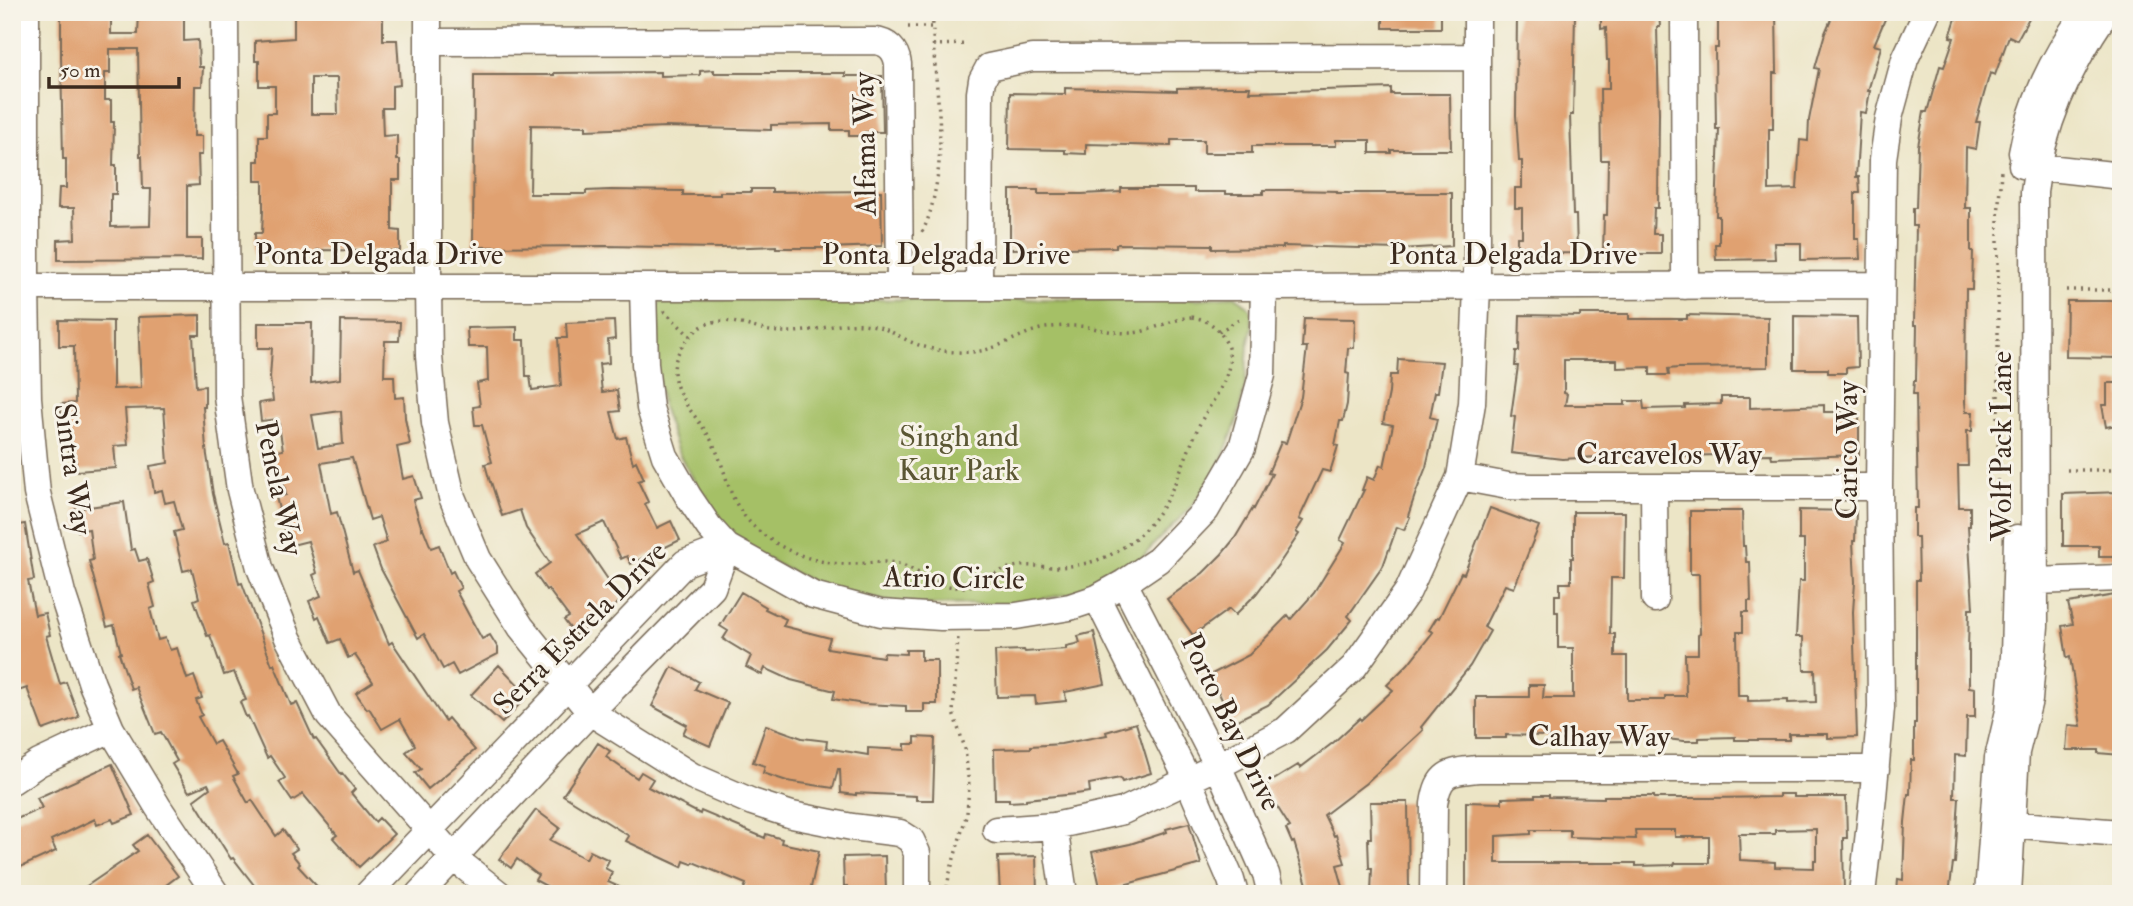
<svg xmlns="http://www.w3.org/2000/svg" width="2133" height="906" viewBox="0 0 2133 906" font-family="'IM FELL Double Pica',serif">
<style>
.green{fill:#a5c066;stroke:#707542;stroke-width:2}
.building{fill:#e0a171;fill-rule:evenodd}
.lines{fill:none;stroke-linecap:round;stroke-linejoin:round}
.minor-casing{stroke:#796b59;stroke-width:29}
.path{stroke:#796b59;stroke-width:3.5;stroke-dasharray:2 5;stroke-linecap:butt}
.minor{stroke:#fff;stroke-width:26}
.labels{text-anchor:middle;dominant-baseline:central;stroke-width:6;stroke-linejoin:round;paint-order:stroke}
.street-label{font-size:30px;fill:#3b2a1e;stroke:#f7f3e8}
.park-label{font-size:30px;fill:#5b5734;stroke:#f7f3e8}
</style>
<rect width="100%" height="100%" fill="#f7f3e8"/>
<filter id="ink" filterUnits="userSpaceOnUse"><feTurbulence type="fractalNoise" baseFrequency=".0143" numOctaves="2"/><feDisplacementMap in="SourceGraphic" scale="14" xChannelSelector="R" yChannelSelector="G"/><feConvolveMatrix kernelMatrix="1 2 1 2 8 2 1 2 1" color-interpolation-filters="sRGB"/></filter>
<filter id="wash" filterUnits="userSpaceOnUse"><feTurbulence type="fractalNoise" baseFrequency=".00686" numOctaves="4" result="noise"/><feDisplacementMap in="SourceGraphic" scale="28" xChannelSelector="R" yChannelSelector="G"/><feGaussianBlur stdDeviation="1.57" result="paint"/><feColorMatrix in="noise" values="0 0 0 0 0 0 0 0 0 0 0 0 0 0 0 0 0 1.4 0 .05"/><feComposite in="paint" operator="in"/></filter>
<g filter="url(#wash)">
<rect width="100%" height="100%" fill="#ece5c6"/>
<path class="green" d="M682,295L694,300L1197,299L1235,296L1248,306L1252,313V328L1248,346L1245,386L1237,421L1220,464L1207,485L1192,506L1154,544L1140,561L1087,590L1017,604L903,605L822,587L747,549L717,521L677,450L662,406L650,321L656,307L661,302L667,298Z"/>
<g id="blocks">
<path class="building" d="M64,12H111V34H138L139,12H184V41L198,40L199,67H203L202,86H195L194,136H202V155H198L199,185L187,186V239H202V259L58,260V240L75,239L74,208H58L59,188H66V159H63L61,55V14H64ZM110,49H138L140,156H142L143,189H151L150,226L111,227V194H116V165H113L114,122H111V100H105V73H110Z
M294,12H383V40H397L400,85L392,86V108H382L383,136L397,135V160H400V180H392V230L400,231V251L317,250V254L255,253V233H262L263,211V181H255V161H259V136H267V113H275V86H259V61H255V41L294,38ZM311,78H337L338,114H311Z
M1383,12H1441V28H1383Z
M1517,12H1575L1573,115H1570L1573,215H1576L1577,253L1517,254V237H1522V208H1515V188H1522V161H1519L1516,115Z
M1601,12H1659L1660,27H1657L1659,113L1658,208H1654L1653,234H1661V254H1603L1604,215H1607L1608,160H1601L1600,89H1609V60H1607L1606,28L1601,29Z
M1718,12H1776L1777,73H1773V129H1769V190L1797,189L1800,140L1808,141L1809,120L1819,69L1815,68L1825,33L1834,12H1888L1874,45L1881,47L1868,91H1870L1866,113L1860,112L1856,177H1859L1860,193H1855V239H1859L1860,259L1801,260V243H1774L1775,259L1716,260L1715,244H1719V216H1716L1719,129H1716L1715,48H1718Z
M1958,12H2020L2029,18L2017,40L2009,36L1995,75L1990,73L1976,122H1980L1976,149L1966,147L1965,208H1971V251H1973L1972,289H1966L1965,402L1966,412H1973L1972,431H1967L1968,466H1958L1959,507H1970V526H1968L1973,609H1969L1968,651H1969V687L1975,688V717H1967L1966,756L1955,755L1954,798H1959L1955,863H1953L1949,894H1897L1898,879L1903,880L1905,822L1908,794H1910L1911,760H1914V723H1916V580H1919L1918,537H1914V508H1918L1916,394H1913L1914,381H1916L1917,325H1914L1916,226H1913V208H1916L1918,146L1924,112H1927L1940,66L1944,67L1954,38L1950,37Z
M714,70V73H845V76H882L883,132H865V136H849V130H831V124L771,125V130L666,127L586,130V126L531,125L530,194H586V191L610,190L683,191V195H720V192H751V189H772V192L881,191L882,246L825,248H776V246L720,248L605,246L473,247L474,75H554V73L660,72V76L700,75V71Z
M1231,87H1250L1249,92L1391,88V94H1450L1451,150H1391V153H1370V140H1336V146H1252V153H1204V140H1171V146L1086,144V154L1065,153V150L1009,149L1010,93L1065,94V88L1177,91V88Z
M1121,188H1194V192H1226V194H1263V190H1288L1337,191V193H1452V246L1400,249L1283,246V248L1212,249V245L1116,244V247L1010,249V190H1038V194H1082L1121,192Z
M2067,301H2121V358L2066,357Z
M1580,314H1629V319H1687V315L1768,317V367L1679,368L1668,369L1669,375H1650V367L1617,368V360H1564V393L1567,394L1565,405H1625V401H1643L1644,409L1685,408V405L1721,404V397H1750V408L1824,405V412H1859V455L1772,458L1771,454L1718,455L1682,456V459L1665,460L1664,457L1615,456L1562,459L1511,453L1515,417L1511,416L1518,366H1515L1516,351H1519L1520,315L1580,316Z
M200,315V335H193L196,387L205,386V407H203L206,449L213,494L225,543L229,542L239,584L242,583L272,665L274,664L291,705L297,703L314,740L316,739L341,774L342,773L355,789L351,793L375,822L379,818L394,834L359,867L333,838L337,835L303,794L292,801L279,782L285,778L270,756L267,758L248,716L246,717L240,702L246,700L234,672L224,675L210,635L207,636L194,600L199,598L192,569L183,571L174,532L182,530L174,501L165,503L162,490L154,492L150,466L168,463L164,408L125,409L128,445L114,446L116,468L77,471L75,455H69L66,422H61V404L75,403L74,346H59V320L113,321V389L141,388L138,317Z
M1794,316L1857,317L1858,367L1846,368V373H1828V369H1794Z
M1304,318L1355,319L1354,348H1348L1346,373L1349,374L1347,404L1343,421H1340L1335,445L1338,446L1330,472L1322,470L1299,519L1303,521L1296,532L1299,534L1281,561L1256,594L1235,615L1229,609L1193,635L1167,599L1203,573L1222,554L1235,538L1253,508L1254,509L1272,474L1268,473L1281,442L1286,443L1301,397L1307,347H1302Z
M341,321L400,322L399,341H385L384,376H394L395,398L404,397L405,418L410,444L397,447L403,479L414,476L421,498L413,500L422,529L423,528L431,548L439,545L450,573L453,571L461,588L456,591L472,621L482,639L490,635L498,648V654L458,675L452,664L443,669L424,634L418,638L381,569L373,547L387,542L379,517L370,520L352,458L321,463L331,514L337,512L353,572L358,570L389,644L392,642L445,721L448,718L475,750L428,789L415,773L421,769L406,752L415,745L400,719L382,729L369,708L367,709L356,693L373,682L355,655L348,658L340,639L330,643L319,616L316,618L309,601L321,596L313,575L317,573L308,541L288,546L276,497L286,495L281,470L269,472L266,453L283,450L278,419L261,421L259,403L273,401L270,378L272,348H258V323H312L311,383L340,379ZM341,411L343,444L318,448L312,415Z
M614,321L615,339L608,340L609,363L599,364L602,392L617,390L620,411L611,412L618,439L626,437L633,463L636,461L644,479L638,481L648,502L645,504L657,528L671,521L680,540L631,564L627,556L621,559L604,522L577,534L622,600L576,636L564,620L569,617L548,589L546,590L535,574L550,563L526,528L520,510L502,516L491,482H490L485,464L492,462L482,425H475L473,407L480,406L477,383L488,381L487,347H468L467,328L517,327V340H525L526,376H530L532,390L561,386L558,338H567L566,323Z
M1398,359L1442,362L1438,392H1435L1430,417L1437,419L1426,467L1415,495L1408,516L1410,517L1404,530L1397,527L1383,566L1348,616L1352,620L1327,650L1268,705L1233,722L1210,675L1249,655L1288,615L1291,619L1314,593L1345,543L1340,540L1364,490H1362L1367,477L1374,480L1380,465L1384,467L1393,425L1383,423L1389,393L1390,375H1397Z
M2107,383H2121V424L2106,427L2102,405H2107Z
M2121,492V557H2099V546H2063V494Z
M124,502L131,550L135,549L139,561L147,559L154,582L149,584L155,607L150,609L158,640L165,638L170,650L177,648L187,679L194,676L202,698L196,700L202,715L198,717L213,744L219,741L238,774L233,776L248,803L252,800L276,836L283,830L297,849L291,853L300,864L298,866L324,894H261L233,858L231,859L194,800L210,788L208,784L189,792L172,764L177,761L161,732L155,734L136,687L131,689L119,653H121L114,625L107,627L89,561L93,560L89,529L78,531L75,509Z
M1490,508L1539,526L1514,588L1505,585L1484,627L1490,631L1470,666L1421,727L1423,730L1366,783L1324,815L1334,836L1336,835L1345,863L1337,865L1345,894H1310L1294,842L1292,843L1286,829L1290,827L1264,786L1298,765L1300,768L1334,742L1360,718L1361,720L1393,690L1387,685L1408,664L1433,632L1429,630L1437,617L1439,618L1461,573L1464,574Z
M1799,510L1856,511L1855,541H1853L1855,582L1853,612L1857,737L1828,738V734H1789V740H1735V737L1699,738V741H1684L1667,739V737H1629V741L1580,742V738H1548V736L1506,735V738H1476V697H1529V685H1544L1543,698H1573V648H1558V612H1555V595H1560V583H1571V558H1573V512H1625L1624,578H1611L1610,634H1615V656H1627V700H1665V696H1686L1685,654H1698V635L1700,634L1699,574H1690V511H1742L1743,546H1745L1746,562H1750L1751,601H1748V612H1743V632H1737L1738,696H1748V701L1788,700V703L1816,702L1815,670H1804L1803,637H1796L1799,581H1804V540H1799Z
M25,524L34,580L28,581L35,615L45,613L50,635L46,636L60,684L66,682L79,717L43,730L27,688L12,693V526Z
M741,592L766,607L765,609L786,619L783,626L830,638L827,648L883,657L884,653L906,654V650H921V660H937V704H924V712H906V706L864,704L833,699L835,691L791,680L765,668L762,675L746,667L751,656L723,639L728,631L720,626Z
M2121,594V755L2098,753V750H2066L2068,725L2081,726L2070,657L2067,658L2062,626L2073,624L2068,603Z
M1094,632L1105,684L1065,692L1066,701L1036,704L1035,696L997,697L995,651L1024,650L1025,652L1066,649V646L1080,643L1078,636Z
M499,665L528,695L502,723L471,695Z
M672,667L699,682L695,689L728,703L710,746L683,734L687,725L652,706Z
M1136,723L1151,773L1122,782L1120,778L1089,784L1090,792L1076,794L1026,799V801L1009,802V799H995L994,749L1031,748V746L1061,744L1107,735L1106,732Z
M766,725L802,738L827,741L826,748L868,755V748L905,750V744H915V737L935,738L933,800H916V796L856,793V795L841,793L840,769H838L833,788L787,781L763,773L765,766L753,762Z
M598,743L610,751L606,757L637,778L641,772L653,779L648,787L700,814L701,811L765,838L766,834L782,839L781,843L819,851L810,892L802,890L801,894H750L743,891L746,884L693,862L692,864L684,861L682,867L626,841L629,836L563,795Z
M112,764L134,815L114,823L112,819L97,825L95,819L51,840L56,851L12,871V821L42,808L37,798Z
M1779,794H1793V797H1846L1847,838H1843L1844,894H1466V802L1502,803V798L1535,797V795H1549V797L1604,798V796H1654V798H1709L1779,797ZM1816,829V860H1814V868L1775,867V862L1740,860L1739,834H1775V830ZM1531,830H1570V837L1636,839L1635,830H1675V837H1709V863H1675L1674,865L1636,866V863H1496V836L1531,834Z
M1370,802H1408L1409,894H1371L1372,868H1369L1368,838H1371Z
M536,810L560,828L550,840L586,859L590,851L609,860L605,868L612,872L608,882L635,894H561L535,880L538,875L517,859L511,868L499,859Z
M1189,823L1201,864L1101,891L1092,852L1130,844L1167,832L1166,829Z
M147,835L178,876L154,894H75L138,851L133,845Z
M885,856L886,894H848L847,886H844L843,857Z
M1036,856L1037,894H1000L998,857Z"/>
</g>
</g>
<g filter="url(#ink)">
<use href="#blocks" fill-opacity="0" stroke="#796b59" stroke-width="2"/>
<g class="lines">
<g class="minor-casing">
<path id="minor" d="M26,12V287L28,398L37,493L62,593L92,684L111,729L158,807L216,894
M225,12L227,396L240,490L260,568L288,638L329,716L454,858L499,894
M428,12V288L429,356L435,423L452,497L478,559L521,627L590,712L692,776L752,802L792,815L852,827L900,833L911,840L917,853V894
M1684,12L1685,286
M428,42L874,41C888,42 896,50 898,64L900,287
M2022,153C2031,102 2053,59 2082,17
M2022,165L2121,176
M979,286L980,93L982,80L989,67L1032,58L1477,57
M12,287H1264L1880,285
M643,287L645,364L650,408L665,456L688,496L709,527L727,547L813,595L881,613L941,617L1016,616L1070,607L1097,598L1124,583L1158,560L1206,510L1242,448L1262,375L1264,287
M1460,477L1508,486L1532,487H1879
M1654,487L1655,599
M2035,581L2121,578
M1124,583L1218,766L1266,874L1271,894
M1097,598L1188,780L1231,880L1235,894
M12,781L39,763L111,729
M1995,823L2121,833
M1054,826L1064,894
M996,830L1054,826L1123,811L1218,766L1286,730L1354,667L1408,591L1460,477L1472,403L1477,287V12
M368,894L685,563L727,547
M419,894L590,712L712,588L727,547
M1433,894L1434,804C1439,772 1449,772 1478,769H1876
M1862,894L1873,797L1881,708L1879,487L1883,159L1889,118L1905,59L1927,12
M1988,894L1998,758L2009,711L2014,656L2017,538
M2008,894L2016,752L2029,700L2035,626L2034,192C2042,125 2068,68 2106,12"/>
</g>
<path class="path" d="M908,27H932
M933,45L968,44
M922,232C930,218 933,201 936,186C947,124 931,72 933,12
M2066,290H2121
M664,311L690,336
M1192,317C1204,319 1214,324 1221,334C1246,368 1209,400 1197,430C1175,482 1164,527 1110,555C1093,563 1073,567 1055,567C1038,567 1022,563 1006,569C990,574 978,587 960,587C935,588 918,568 895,563C880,560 867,564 852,564C819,565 786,553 760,532C724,501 731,477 711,440C699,418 675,398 674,372C674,360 679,349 687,340C711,310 734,323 765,330C774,332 784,332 793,332C819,331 844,320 870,325C885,327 896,335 909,341C928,350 950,353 971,352C998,351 1019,333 1045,328C1059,326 1074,325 1088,327C1102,330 1115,333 1130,333C1152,332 1170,319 1192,317Z
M1219,332L1242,317
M2067,470H2121
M1998,530V219L2001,170
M946,894L949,876L967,813L969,786L965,748L953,713L958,637"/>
<use href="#minor" class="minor"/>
</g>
</g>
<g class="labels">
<g class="street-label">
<text transform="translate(865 144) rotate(-91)">Alfama Way</text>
<text x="379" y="254">Ponta Delgada Drive</text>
<text x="946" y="254">Ponta Delgada Drive</text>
<text x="1513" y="254">Ponta Delgada Drive</text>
<text transform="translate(2001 446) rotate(-90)">Wolf Pack Lane</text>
<text transform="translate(1847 450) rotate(-90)">Carico Way</text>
<text x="1669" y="454">Carcavelos Way</text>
<text transform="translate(73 469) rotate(82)">Sintra Way</text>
<text transform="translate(279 488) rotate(78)">Penela Way</text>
<text transform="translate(954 578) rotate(1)">Atrio Circle</text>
<text transform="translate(580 628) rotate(-45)">Serra Estrela Drive</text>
<text transform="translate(1231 722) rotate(64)">Porto Bay Drive</text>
<text x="1599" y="736">Calhay Way</text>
</g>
<g class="park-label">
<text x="959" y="436">Singh and<tspan x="959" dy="34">Kaur Park</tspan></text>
</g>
</g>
<rect width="2133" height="906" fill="none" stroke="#f7f3e8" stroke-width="42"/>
<path d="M49 77v10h130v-10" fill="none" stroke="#3b2a1e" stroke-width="3.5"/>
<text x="60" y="77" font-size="21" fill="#3b2a1e" stroke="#f7f3e8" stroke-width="5" paint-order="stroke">50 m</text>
</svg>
